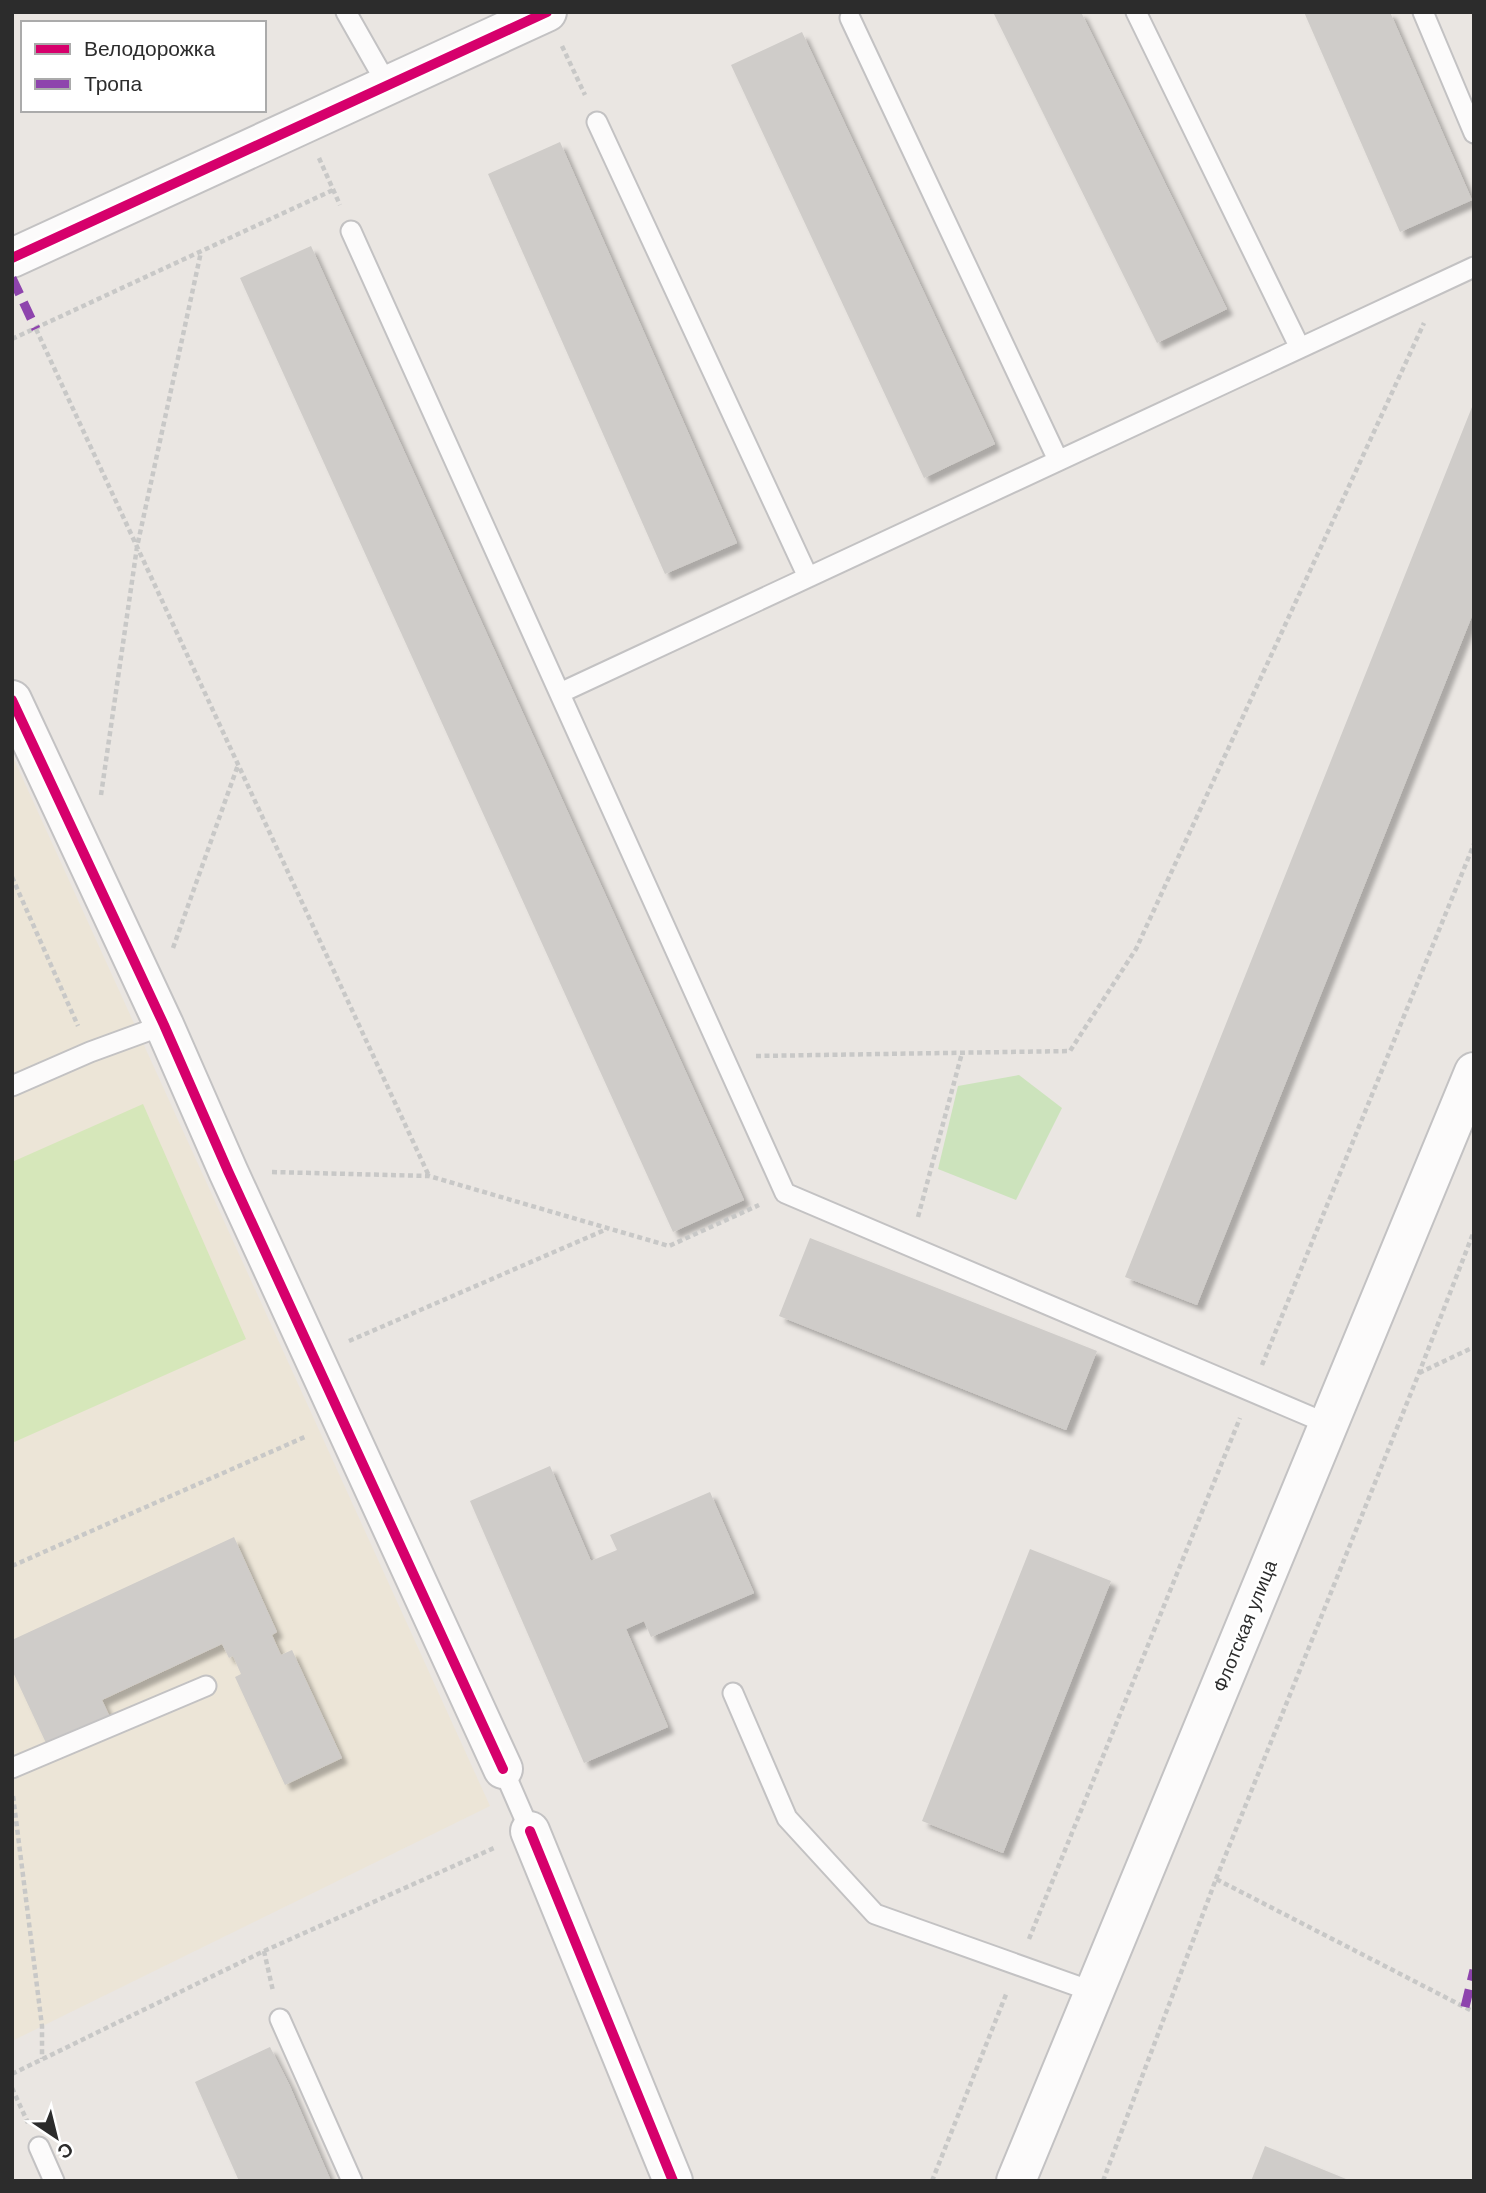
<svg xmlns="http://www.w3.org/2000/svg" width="1486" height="2193" viewBox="0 0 1486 2193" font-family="Arial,sans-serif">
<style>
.education{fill:#ece5d7}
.green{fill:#cce3bc}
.pitch{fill:#d6e7ba}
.building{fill:#cfccc9;filter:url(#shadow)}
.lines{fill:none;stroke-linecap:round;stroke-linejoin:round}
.lane-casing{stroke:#c3c2c3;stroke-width:23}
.street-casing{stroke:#c3c2c3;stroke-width:42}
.secondary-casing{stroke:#c3c2c3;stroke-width:42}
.path{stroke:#c8c8c7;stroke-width:4.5;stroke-dasharray:5 3.5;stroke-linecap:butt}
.lane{stroke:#fcfbfb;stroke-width:19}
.street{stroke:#fcfbfb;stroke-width:38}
.secondary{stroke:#fcfbfb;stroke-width:38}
.quiet{stroke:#8e44ad;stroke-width:9;stroke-dasharray:18 9;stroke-linecap:butt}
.cycleway-casing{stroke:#fff;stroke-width:15}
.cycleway{stroke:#d6006c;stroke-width:10}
.labels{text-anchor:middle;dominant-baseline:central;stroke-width:5;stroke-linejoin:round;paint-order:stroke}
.street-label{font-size:19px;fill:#2c2c2c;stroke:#fff}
</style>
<defs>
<filter id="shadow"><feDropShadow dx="6" dy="6" stdDeviation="2" flood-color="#0004"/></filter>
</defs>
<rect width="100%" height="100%" fill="#eae6e2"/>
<path class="education" d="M12,755L490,1806L12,2041Z"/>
<path class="green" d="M1019,1075L1062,1108L1016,1200L938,1169L958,1086Z"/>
<path class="pitch" d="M143,1104L246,1339L12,1443V1162Z"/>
<path class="building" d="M993,12H1081L1227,309L1157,343Z
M1304,12H1390L1472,200L1400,232Z
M802,32L995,444L924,478L731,65Z
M560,142L737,543L665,574L488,174Z
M311,246L744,1200L673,1232L240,278Z
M1474,402V611L1197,1305L1125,1277Z
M810,1238L1097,1351L1066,1430L779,1316Z
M550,1466L591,1561L617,1550L610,1535L710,1492L754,1593L651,1637L644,1621L626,1629L668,1727L584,1763L470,1501Z
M234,1537L277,1632L272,1635L281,1655L292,1650L342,1758L285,1785L235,1677L241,1674L233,1656L229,1658L222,1644L102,1700L109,1715L46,1743L12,1670V1640Z
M1030,1549L1111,1581L1003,1853L922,1821Z
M270,2047L289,2084L331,2181H239L195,2082Z
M1265,2146L1351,2181H1251Z"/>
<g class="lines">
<g class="lane-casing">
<path id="lane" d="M346,12L388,86
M1136,12L1300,348
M1423,12L1474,133
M850,18L1058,460
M597,122L808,577
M351,231L785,1193L1328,1424
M560,693L1474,267
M12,1086L90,1052L164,1025
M733,1693L787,1818L875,1914L1094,1992
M12,1768L206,1686
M503,1769L530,1831
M280,2019L352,2181
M39,2147L54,2181"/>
</g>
<g class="street-casing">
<path id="street" d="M12,258L547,12
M12,700L164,1025L228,1171L503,1769
M530,1831L673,2181"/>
</g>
<g class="secondary-casing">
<path id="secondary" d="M1016,2181L1474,1072"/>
</g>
<path class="path" d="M562,46L585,95
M319,158L340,205
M36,329L429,1176
M12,339L333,190
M101,795L137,547L201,252
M12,877L78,1026
M173,948L238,765
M756,1056L1070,1051L1136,949L1424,323
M272,1172L429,1176L669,1246L759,1205
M918,1217L962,1053
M349,1341L607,1229
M1262,1365L1474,844
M1419,1373L1474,1347
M12,1566L307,1436
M13,1796L42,2026V2059
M1216,1879L1419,1373L1474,1231
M1029,1939L1240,1418
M264,1951L273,1991
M12,2074L264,1951L494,1848
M12,2088L28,2123
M932,2181L1007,1992
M1103,2181L1216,1879L1474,2012"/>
<use href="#lane" class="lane"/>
<use href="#street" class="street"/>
<use href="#secondary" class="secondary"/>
<path class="quiet" d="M12,278L36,329
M1465,2007L1474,1970"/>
<g class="cycleway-casing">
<path id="cycleway" d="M12,258L547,12
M12,700L164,1025L228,1171L503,1769
M530,1831L673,2181"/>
</g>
<use href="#cycleway" class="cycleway"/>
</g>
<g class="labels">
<g class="street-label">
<text transform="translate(1245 1626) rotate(-68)">Флотская улица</text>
</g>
</g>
<rect width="1486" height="2193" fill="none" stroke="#2c2c2c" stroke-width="28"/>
<rect x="21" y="21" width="245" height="91" fill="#ffffff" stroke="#ababab" stroke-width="2"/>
<rect x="35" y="44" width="35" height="10" fill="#d6006c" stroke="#ababab" stroke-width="2"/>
<text x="84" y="56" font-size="21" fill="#2c2c2c">Велодорожка</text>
<rect x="35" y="79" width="35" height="10" fill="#8e44ad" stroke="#ababab" stroke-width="2"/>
<text x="84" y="91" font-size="21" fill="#2c2c2c">Тропа</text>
<g transform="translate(56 2137) rotate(145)" stroke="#ffffff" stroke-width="5" paint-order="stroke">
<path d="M0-5L12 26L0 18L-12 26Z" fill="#2c2c2c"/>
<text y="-10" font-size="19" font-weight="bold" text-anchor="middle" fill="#2c2c2c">С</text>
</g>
</svg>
